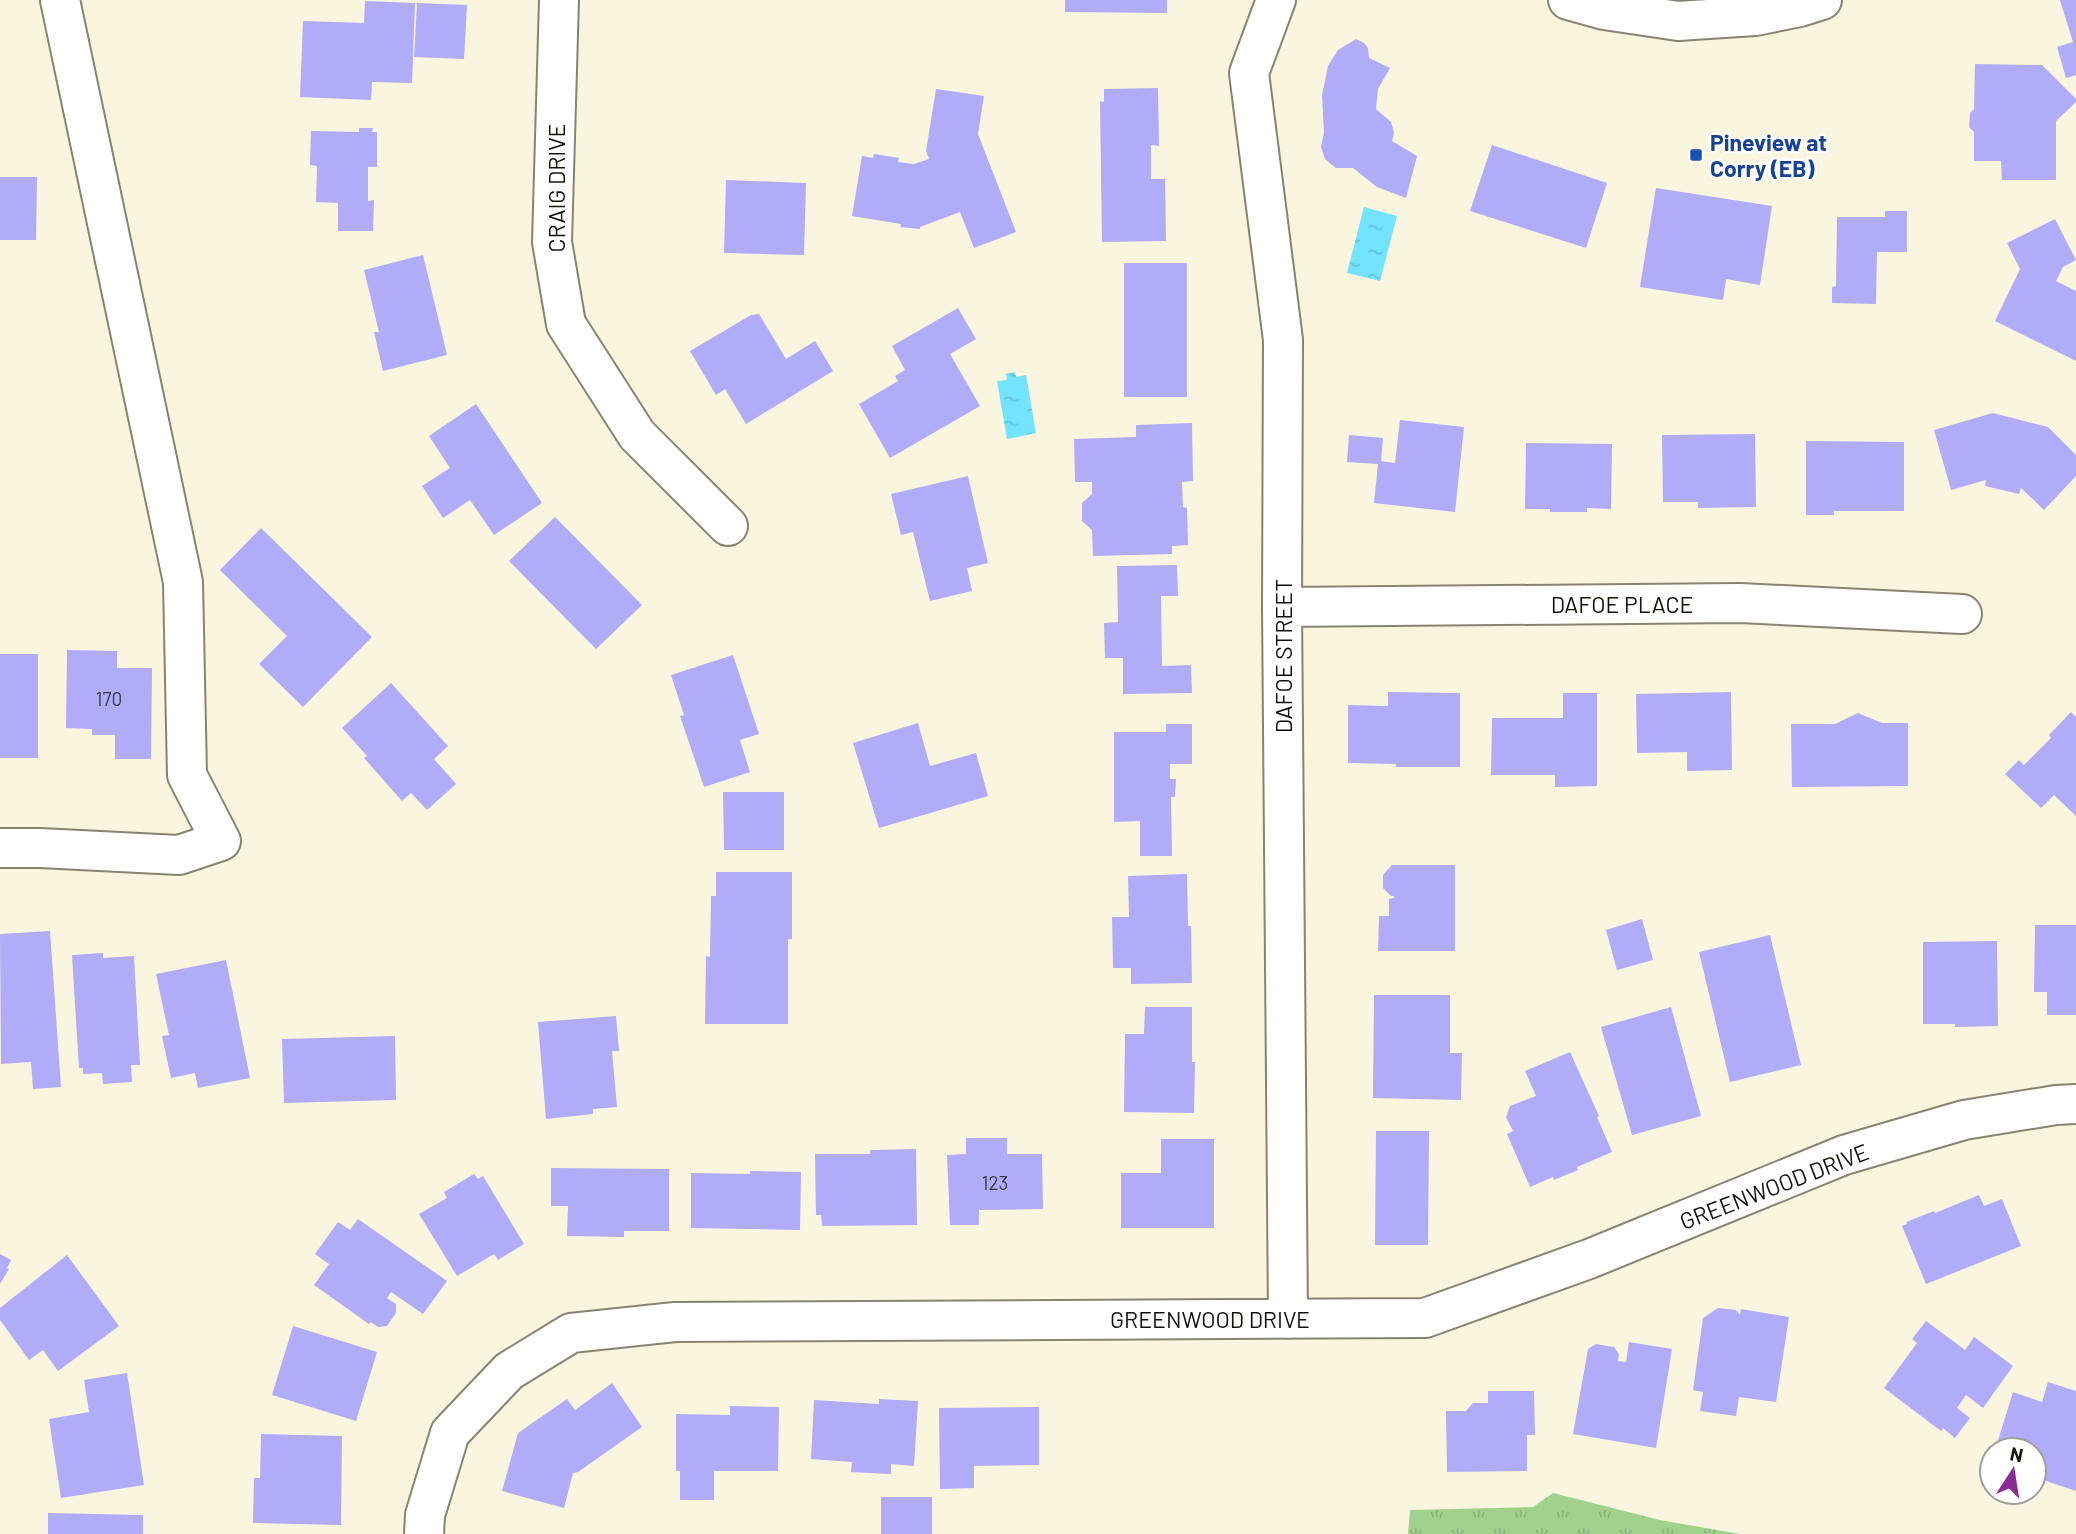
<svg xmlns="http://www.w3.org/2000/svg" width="2076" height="1534" viewBox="0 0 2076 1534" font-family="Barlow,sans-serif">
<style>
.grass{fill:url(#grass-tufts)}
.water{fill:url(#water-ripples)}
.building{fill:#b0acf8}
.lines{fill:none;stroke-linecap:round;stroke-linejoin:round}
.minor-casing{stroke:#888470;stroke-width:42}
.minor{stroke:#fff;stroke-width:38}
.transit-dot{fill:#1a4fb4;stroke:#fff;stroke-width:2.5}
.labels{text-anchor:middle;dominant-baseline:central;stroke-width:5;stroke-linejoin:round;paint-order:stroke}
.number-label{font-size:19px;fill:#3a3745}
.transit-label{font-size:23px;font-weight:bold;fill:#164399;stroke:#fff;text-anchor:start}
.street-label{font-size:23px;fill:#121009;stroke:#fff}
</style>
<defs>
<pattern id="grass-tufts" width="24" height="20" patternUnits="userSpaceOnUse" patternTransform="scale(1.75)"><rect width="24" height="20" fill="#a0d28e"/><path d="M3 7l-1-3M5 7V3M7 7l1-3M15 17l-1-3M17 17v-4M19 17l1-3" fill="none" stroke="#89b379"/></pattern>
<pattern id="water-ripples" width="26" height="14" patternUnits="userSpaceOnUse" patternTransform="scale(1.75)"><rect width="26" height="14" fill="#73e3ff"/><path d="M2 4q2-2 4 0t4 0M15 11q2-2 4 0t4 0" fill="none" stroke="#62c2d9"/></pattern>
</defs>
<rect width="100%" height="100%" fill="#f9f5df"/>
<path class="grass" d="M1553,1493L1660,1520L1740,1534H1408L1410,1510L1533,1507Z"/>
<path class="water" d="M1364,207L1397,216L1380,281L1347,273Z
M1015,372L1016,377L1026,375L1036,433L1007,439L997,381L1007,380L1006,374Z"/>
<path class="building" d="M1065,0H1167V13L1065,12Z
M2060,0H2076V75L2066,78L2057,47L2073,42Z
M365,1L415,3L412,83L372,82L371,100L300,97L303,21L364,23Z
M417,3L467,5L464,59L414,57Z
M1356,39L1364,43L1368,48L1369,58L1390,68L1378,89L1376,109L1391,122L1394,133L1392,141L1417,156L1406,198L1377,187L1353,168H1336L1325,159L1321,147L1324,133L1322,95L1328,66L1338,50Z
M1975,64L2042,65L2076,99V102L2056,121V180H2002L2001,161H1974V132L1969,127L1970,113L1974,109Z
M1158,88L1159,146L1151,145V179H1165L1166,241L1102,242L1100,101L1104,102V89Z
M936,89L984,96L978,134L1016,232L974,248L960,212L920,227V229L900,227L901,224L852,216L862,156L873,158L874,154L899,158L898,162L914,164L929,159L926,151Z
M359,128H373L372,132H377V167H368V201L374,200L373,231H338V203L316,202L317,166L310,165L311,131L359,132Z
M1492,145L1607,183L1586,248L1470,211Z
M0,177H37L36,240H0Z
M726,180L806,183L804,255L724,253Z
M1656,188L1772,206L1760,285L1726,279L1723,300L1640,287Z
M1885,211H1907V252H1877L1876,304L1832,303V287L1836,286L1837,217H1885Z
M2055,219L2076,260L2063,267L2056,281L2076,291V361L1995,321L2020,269L2007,243Z
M423,255L447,355L383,371L374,332H379L364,270Z
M1124,263H1187V397H1124Z
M958,308L976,339L950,354L980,406L890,458L859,404L898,381L895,376L905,370L892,346Z
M759,314L786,359L815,341L833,371L746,424L725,389L716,395L690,351L751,315Z
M476,404L542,503L494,535L470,500L443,518L422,486L450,468L429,436Z
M1993,413L2048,427L2076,455V476L2044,510L2021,488L2019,494L1985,486L1986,480L1951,490L1934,430Z
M1400,420L1464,427L1455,512L1374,503L1378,464L1347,462L1349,435L1383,438L1381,461L1395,463Z
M1192,423L1193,481L1182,482L1183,507L1187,508L1188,545L1172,546V554L1093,556L1092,530L1082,521V503L1092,494V482H1075L1074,439L1136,437V425Z
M1755,434L1756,507L1698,508V502H1663L1662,435Z
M1806,441L1904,442V511H1834V515H1806Z
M1526,443L1612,444L1611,509L1587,508V512H1550V509H1525Z
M968,476L988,563L967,568L972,591L930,601L913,532L901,535L891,494Z
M555,517L642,605L596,649L509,561Z
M261,528L372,637L303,707L259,664L287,636L220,570Z
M1177,565L1178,596H1161L1162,666L1191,665L1192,693L1123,694V658H1105L1104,623L1118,622L1117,566Z
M67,650L117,651V668H152L151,759H115V735H92V729L66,728Z
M0,654H38V758H0Z
M733,655L759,734L740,740L750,772L704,787L680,716L684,715L671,675Z
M391,683L448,746L434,759L456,784L427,810L411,793L402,801L364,758L367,756L342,728Z
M1388,692L1460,693V767H1396V764L1348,763V705L1388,706Z
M1731,692L1732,770L1687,771V752L1637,753L1636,694Z
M1563,693H1597V786L1555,787V775H1491L1492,718H1563Z
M2071,712L2076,717V816L2054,795L2041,808L2005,774L2019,760L2024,765L2051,738L2049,735Z
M1858,713L1882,723H1908V786L1792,787L1791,724H1835Z
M918,723L930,766L976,753L988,796L879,828L853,743Z
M1166,724H1192V764H1170V779H1176L1175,797H1171L1172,856H1140V821L1114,822V732H1166Z
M723,792H784V850H724Z
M1392,865H1455V951H1378L1379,916H1389V899L1394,898V896H1391L1383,888V875Z
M716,872H792V939H788V1024H705L706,956L710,957L711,896H716Z
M1187,874L1188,926H1191L1192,983L1131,984V968H1113L1112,917H1129L1128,876Z
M1642,919L1653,960L1617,970L1606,930Z
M2035,925H2076V1015H2047V992H2034Z
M50,931L61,1087L33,1089L31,1062L1,1064L0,934Z
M1770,935L1801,1065L1730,1082L1699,952Z
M1997,941L1998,1026L1955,1027V1024H1923V942Z
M103,953V958L134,956L140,1065H131L132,1082L103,1084L102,1073L83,1074V1068H79L72,955Z
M226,960L250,1078L198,1088L195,1073L171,1078L162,1036L169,1035L156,974Z
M1374,995H1450V1053H1462L1461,1100L1373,1098Z
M1145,1007H1192V1062H1195L1194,1113L1124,1112L1125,1034H1144Z
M1671,1007L1701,1116L1632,1135L1601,1027Z
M616,1016L619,1051H612L617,1107L593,1109V1114L546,1119L538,1022Z
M395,1036L396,1100L284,1103L282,1039Z
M1570,1052L1599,1116L1597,1117L1612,1152L1577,1167L1578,1170L1554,1180L1553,1177L1530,1187L1507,1134L1513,1131L1506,1117L1510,1106L1536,1096L1525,1071Z
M1376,1131H1429L1428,1245H1375Z
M966,1138H1007V1154H1042L1043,1209L979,1210V1225H950L947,1155L966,1154Z
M1161,1139H1214V1228H1121V1173H1161Z
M916,1149L917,1225L822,1226L821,1215H816L815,1154H870V1150Z
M551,1168L669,1169V1231H624V1237L567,1236L568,1206H551Z
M750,1171L801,1172L800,1230L691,1228V1173L750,1174Z
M474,1174L478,1179L483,1176L524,1244L498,1260L494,1254L457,1276L419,1214L447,1198L444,1192Z
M1979,1195L1984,1206L2002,1199L2021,1246L1926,1284L1902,1226L1907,1224L1906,1222L1934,1211L1935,1213Z
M358,1219L447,1281L423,1314L391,1292L387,1298L396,1304V1313L387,1326L378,1327L371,1322L369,1324L314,1285L329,1264L315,1254L338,1222L350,1230Z
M0,1254L11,1260L7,1268L9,1269L0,1284Z
M67,1255L119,1326L58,1371L43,1350L29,1360L0,1320V1308Z
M1718,1308L1736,1310L1740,1315L1741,1309L1789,1317L1776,1402L1739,1397L1736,1416L1700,1411L1703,1392L1693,1390L1703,1318Z
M1926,1321L1965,1350L1974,1337L2013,1366L1983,1408L1966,1395L1957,1408L1970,1418L1955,1438L1943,1428L1941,1431L1884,1388L1917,1343L1912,1339Z
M293,1326L377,1352L356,1421L272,1395Z
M1629,1342L1672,1349L1656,1448L1573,1434L1588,1349L1596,1344L1614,1347L1619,1354L1618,1361L1626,1362Z
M127,1373L144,1485L61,1498L49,1419L89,1412L84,1380Z
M2048,1382L2076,1391V1491L2034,1477V1450H1995L2013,1392L2042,1402Z
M612,1383L642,1427L578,1472L573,1473L564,1508L502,1491L518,1433L567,1399L575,1410Z
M1488,1391H1534L1535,1435H1527V1471L1447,1472L1446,1411H1466L1473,1403H1488Z
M879,1399L918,1401L914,1466L891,1464V1474L851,1472L852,1462L811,1459L814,1400L879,1404Z
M730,1406L779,1407L778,1471H714V1500H680V1471H676V1414L730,1415Z
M1039,1407V1465L974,1466V1488L940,1489L939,1408Z
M261,1434L342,1436L341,1525L253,1523L254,1478H260Z
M881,1497H932V1534H881Z
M48,1513L143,1515V1534H48Z"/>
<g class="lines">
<g class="minor-casing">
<path id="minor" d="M559,0L552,242L566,324L637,435L728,526
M1276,0L1249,73L1283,340L1282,607L1288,1319
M1568,0L1604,10L1678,21L1755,16L1800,7L1822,0
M1282,607L1740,603L1962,614
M0,848H40L179,855L221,841L187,775L183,582L60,0
M424,1534L425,1515L450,1433L509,1371L571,1333L675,1322L1425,1318L1589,1259L1844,1155L1964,1120L2056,1105L2076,1104"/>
</g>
<use href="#minor" class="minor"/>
</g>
<rect class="transit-dot" x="1689" y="148" width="14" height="14" rx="3.5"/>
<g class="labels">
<g class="number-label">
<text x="109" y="698">170</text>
<text x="995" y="1182">123</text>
</g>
<g class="transit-label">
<text x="1710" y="142">Pineview at<tspan x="1710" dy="26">Corry (EB)</tspan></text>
</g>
<g class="street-label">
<text transform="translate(556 188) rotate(-90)">CRAIG DRIVE</text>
<text x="1622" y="604">DAFOE PLACE</text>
<text transform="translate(1283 656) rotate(-90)">DAFOE STREET</text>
<text transform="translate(1774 1186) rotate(-21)">GREENWOOD DRIVE</text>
<text x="1210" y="1319">GREENWOOD DRIVE</text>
</g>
</g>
<g transform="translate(2013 1471) rotate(12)"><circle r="33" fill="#ffffff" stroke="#a09f9d" stroke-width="2"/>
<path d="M0-5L12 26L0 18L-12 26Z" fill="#8b2b95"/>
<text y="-10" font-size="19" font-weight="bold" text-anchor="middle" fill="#121009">N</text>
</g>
</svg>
